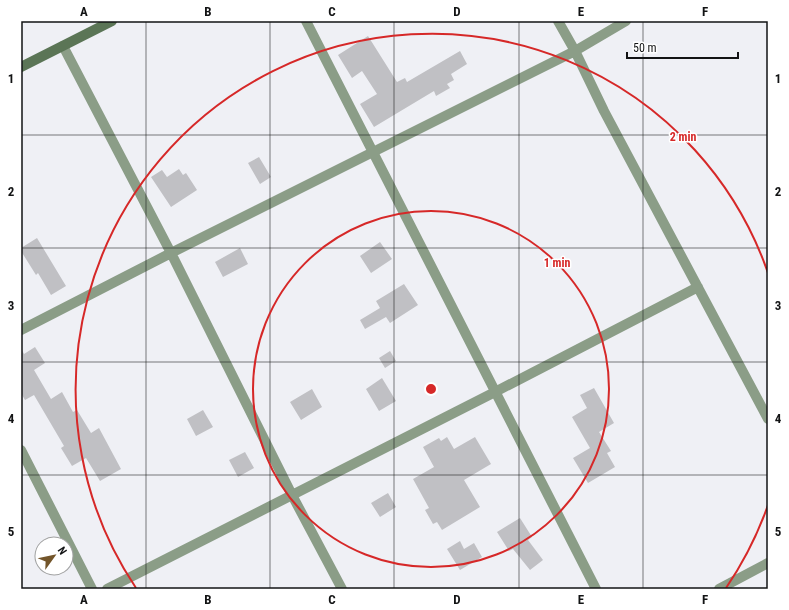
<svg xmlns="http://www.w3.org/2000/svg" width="789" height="610" viewBox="0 0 789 610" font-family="'Roboto Condensed',sans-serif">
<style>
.building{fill:#c0c0c4}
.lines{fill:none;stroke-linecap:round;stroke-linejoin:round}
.street{stroke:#8b9d87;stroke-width:10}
.secondary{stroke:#5b7556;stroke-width:10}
.grid{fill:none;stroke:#121314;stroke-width:1;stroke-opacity:0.55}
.ring{fill:none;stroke:#d62828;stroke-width:2}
.centre{fill:#d62828;stroke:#fff;stroke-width:2}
.ring-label{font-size:12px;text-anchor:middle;font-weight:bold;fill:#d62828;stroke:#fff;stroke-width:3;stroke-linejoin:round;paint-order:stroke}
.neatline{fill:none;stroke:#121314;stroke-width:1.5}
.grid-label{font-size:13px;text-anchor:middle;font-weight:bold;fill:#121314}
</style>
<rect width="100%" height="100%" fill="#eff0f5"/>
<path class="building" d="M368,36L397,82L405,78L407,82L460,51L467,64L451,74L454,80L447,84L450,88L436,96L434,91L374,127L360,104L377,94L362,71L352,78L338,55Z
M259,157L271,177L260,184L248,163Z
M179,169L183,175L186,173L197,190L171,207L151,177L162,170L167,177Z
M37,238L66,286L51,295L38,273L36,275L21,251V248Z
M380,242L392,259L371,273L360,256Z
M240,248L248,264L223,277L215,262Z
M404,284L418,305L390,323L386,317L365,329L360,320L380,308L376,301Z
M35,347L45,363L34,370L51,399L62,392L73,412L77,410L91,433L99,428L121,469L100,481L86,458L72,466L61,448L64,446L34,395L25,400L21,393V348L24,354Z
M390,351L396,361L385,368L379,358Z
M382,378L396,401L379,411L366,389Z
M594,388L614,423L599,432L611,451L607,453L615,467L588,483L573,458L590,448L572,417L587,408L580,395Z
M312,389L322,407L301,420L290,402Z
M203,410L213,427L196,436L187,419Z
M447,437L454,449L475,437L491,464L464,480L480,507L442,530L437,522L433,524L425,510L429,508L413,479L434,467L423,447L439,438L441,441Z
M245,452L254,468L238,477L229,460Z
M388,493L396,507L380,517L371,503Z
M520,518L532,537L528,540L543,560L530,570L513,549L509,551L497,532Z
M460,541L464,549L474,543L482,557L460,570L447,549Z"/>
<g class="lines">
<path class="street" d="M306,21L596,589
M558,21L575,51L604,111L768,419
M63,46L171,253L292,495L342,589
M21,330L171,253L575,51L626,21
M21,450L92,589
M107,589L495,392L698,287
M719,589L768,563"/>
<path class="secondary" d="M21,67L112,21"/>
</g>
<path class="grid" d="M146,21V589M270,21V589M394,21V589M519,21V589M643,21V589M21,135H768M21,248H768M21,362H768M21,475H768"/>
<g class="ring">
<circle cx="431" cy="389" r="178"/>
<path d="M768 505A356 356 0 0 1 726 588M136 588A356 356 0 1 1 768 273"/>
</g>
<circle cx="431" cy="389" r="6" class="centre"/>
<g class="ring-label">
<text x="683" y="141">2 min</text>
<text x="557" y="267">1 min</text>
</g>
<rect width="789" height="610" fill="none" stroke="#ffffff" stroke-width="44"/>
<g transform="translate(54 556) rotate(57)"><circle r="19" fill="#ffffff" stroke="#a0a1a1"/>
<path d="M0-3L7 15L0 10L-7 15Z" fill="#73552a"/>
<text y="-6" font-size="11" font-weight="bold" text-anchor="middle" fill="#121314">N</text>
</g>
<path d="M627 52v6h111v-6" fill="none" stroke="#121314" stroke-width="2"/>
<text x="633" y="52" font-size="12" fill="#121314" stroke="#ffffff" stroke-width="3" paint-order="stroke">50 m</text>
<rect x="22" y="22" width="745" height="566" class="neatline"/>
<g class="grid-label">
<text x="84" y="16">A</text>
<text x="208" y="16">B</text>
<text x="332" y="16">C</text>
<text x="457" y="16">D</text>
<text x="581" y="16">E</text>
<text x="705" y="16">F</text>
<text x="11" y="83">1</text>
<text x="778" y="83">1</text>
<text x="11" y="196">2</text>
<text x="778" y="196">2</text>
<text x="11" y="310">3</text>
<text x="778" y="310">3</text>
<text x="11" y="423">4</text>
<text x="778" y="423">4</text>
<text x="11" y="536">5</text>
<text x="778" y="536">5</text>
<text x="84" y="604">A</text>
<text x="208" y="604">B</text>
<text x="332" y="604">C</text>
<text x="457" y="604">D</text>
<text x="581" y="604">E</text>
<text x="705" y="604">F</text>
</g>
</svg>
